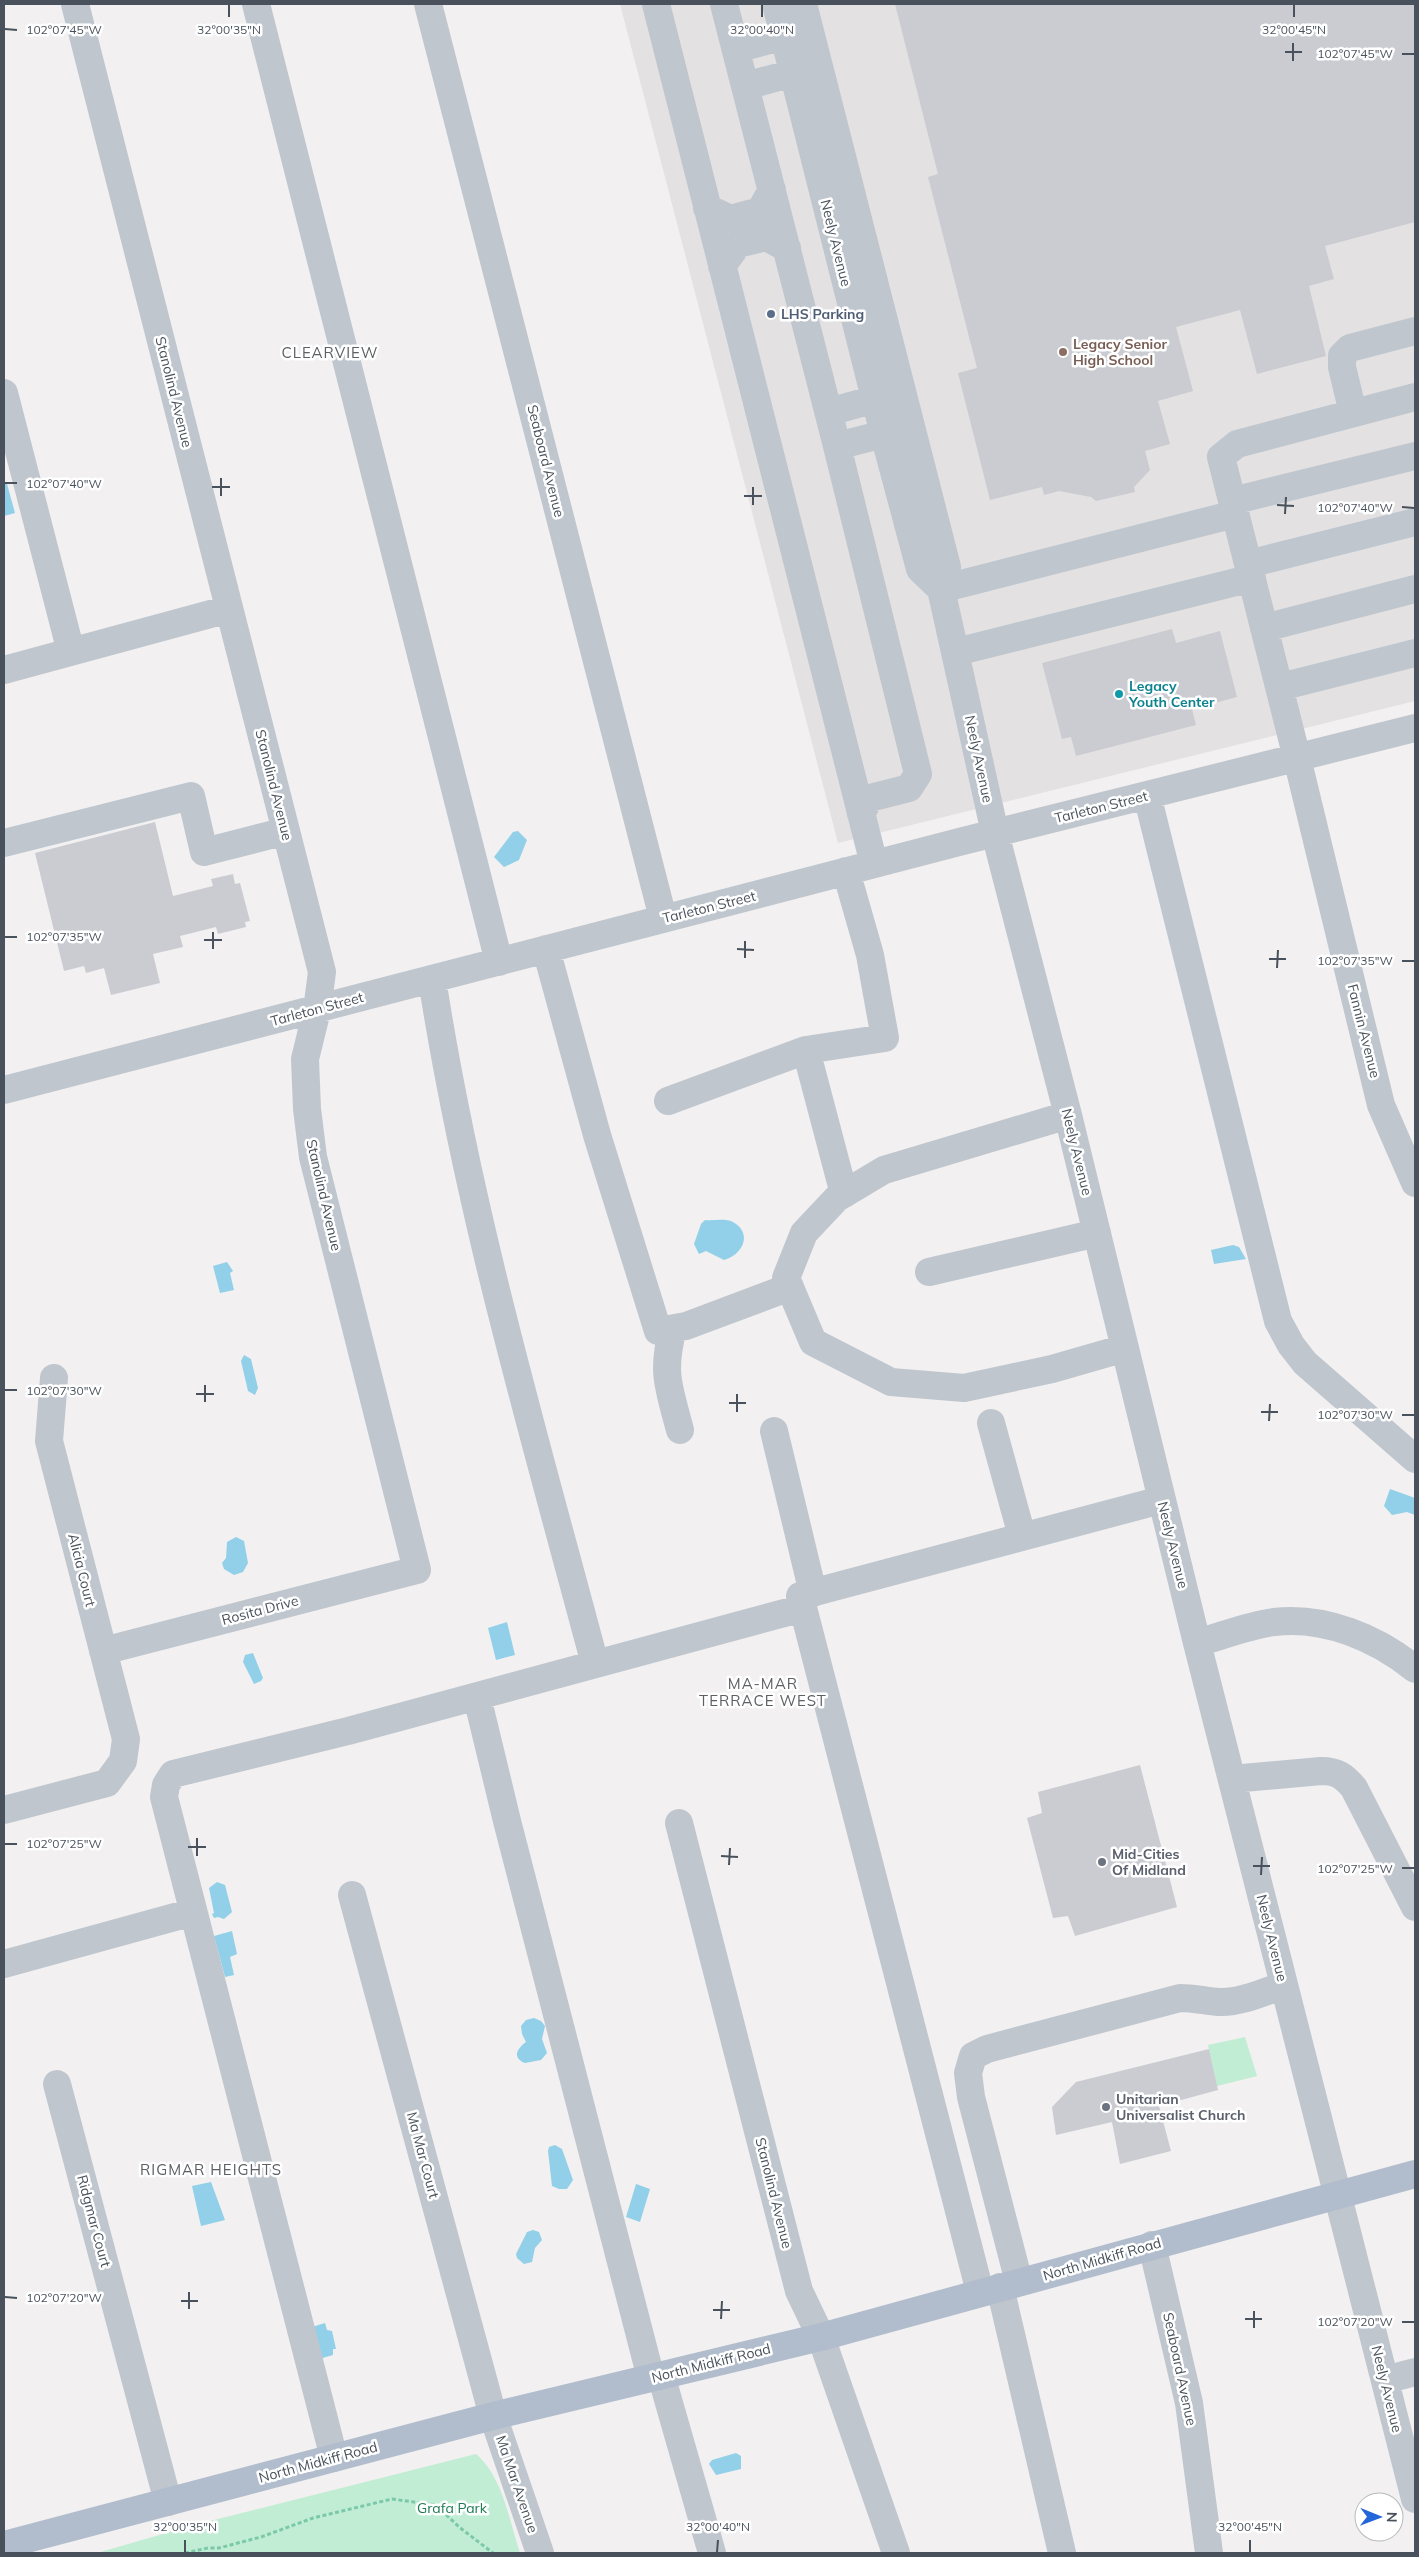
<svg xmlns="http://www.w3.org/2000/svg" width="1419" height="2557" viewBox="0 0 1419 2557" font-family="Mulish,sans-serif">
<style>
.education{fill:#e3e1e1}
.green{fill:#c1edd5}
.water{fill:#91d0e8}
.building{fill:#caccd2}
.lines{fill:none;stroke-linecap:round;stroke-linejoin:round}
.path{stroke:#7bc9a8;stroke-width:3;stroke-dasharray:4 2.5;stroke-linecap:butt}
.minor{stroke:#bfc6ce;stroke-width:28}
.major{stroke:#b1bdcd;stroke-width:28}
.ticks{fill:none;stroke:#49525c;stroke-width:2}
.service-dot{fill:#5c6f8a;stroke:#fff;stroke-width:2}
.education-dot{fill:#8d6e63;stroke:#fff;stroke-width:2}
.culture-dot{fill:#0f9aa8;stroke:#fff;stroke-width:2}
.worship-dot{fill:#6b7280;stroke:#fff;stroke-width:2}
.labels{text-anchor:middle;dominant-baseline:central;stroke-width:5;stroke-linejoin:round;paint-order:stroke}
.street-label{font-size:14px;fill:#49525c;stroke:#fff}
.service-label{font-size:14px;font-weight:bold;fill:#4e5e75;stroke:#fff;text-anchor:start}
.education-label{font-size:14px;font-weight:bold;fill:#785e54;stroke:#fff;text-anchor:start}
.culture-label{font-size:14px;font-weight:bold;fill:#0d838f;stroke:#fff;text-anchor:start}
.worship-label{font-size:14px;font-weight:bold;fill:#5b616d;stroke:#fff;text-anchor:start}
.park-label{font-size:14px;fill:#1c7b52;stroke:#fff}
.neighbourhood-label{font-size:15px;letter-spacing:1px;fill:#5d6064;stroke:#fff}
.ticks-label{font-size:12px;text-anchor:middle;fill:#49525c;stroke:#fff;stroke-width:5;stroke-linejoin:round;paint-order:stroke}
</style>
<rect width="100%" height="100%" fill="#f2f0f0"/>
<path class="education" d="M620,4H1415V701L838,843Z"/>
<path class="green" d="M1245,2037L1257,2076L1217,2086L1208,2045Z
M476,2454C503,2477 509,2520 520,2553H97L194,2525Z"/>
<path class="water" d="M4,484H7L15,513L4,516Z
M518,831L527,840L519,860L504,867L494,857L513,832Z
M705,1220C713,1221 725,1218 733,1222C753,1233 743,1255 724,1260L706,1251L699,1254L694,1244L701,1224Z
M1233,1245L1239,1247L1246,1259L1214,1264L1211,1250Z
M227,1262L233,1271L230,1273L234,1290L220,1293L213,1266Z
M244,1355L251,1359L258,1388L255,1395L248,1391L241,1361Z
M1390,1489L1415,1498V1515L1407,1512L1392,1515L1384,1506Z
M236,1537L244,1541L248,1563L243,1572L234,1575L224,1569L222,1563L226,1558L227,1542Z
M507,1622L515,1655L496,1660L488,1628Z
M253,1653L263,1678L261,1681L254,1684L243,1662L245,1655Z
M217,1882L225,1885L232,1912L224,1919L218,1917L214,1918L212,1914L214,1913L209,1888Z
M232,1931L237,1954L230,1957L234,1975L225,1977L214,1936Z
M534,2018L541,2021L545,2026L542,2039L547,2053L541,2060L525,2063C511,2057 518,2048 526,2042L522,2034L521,2026L526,2020Z
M555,2145L562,2149L573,2180L567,2189H559L552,2186L548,2151L549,2147Z
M211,2182L225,2220L201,2226L192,2186Z
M636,2184L650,2189L640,2222L626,2217Z
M533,2230L539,2232L542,2240L535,2248L532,2262L524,2264L517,2258L516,2254L527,2232Z
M325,2323L327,2330L332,2331L336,2349H333V2355L319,2359L312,2327Z
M736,2453L741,2456V2469L716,2475L709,2464L712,2460Z"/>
<path class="building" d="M895,4H1415V222L1325,246L1334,279L1309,286L1326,356L1257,374L1240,310L1176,327L1193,391L1158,401L1170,444L1145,451L1150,470L1134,487L1135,492L1096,501L1091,497L1059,491L1044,495L1042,487L990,500L958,373L977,368L928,177L938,174Z
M1172,629L1176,643L1220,631L1237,697L1192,709L1196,725L1076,756L1071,737L1062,739L1042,663Z
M155,822L173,896L213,886L211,879L233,874L235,884L240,883L250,921L245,922L246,927L218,934L216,927L180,936L183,947L153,954L160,983L111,995L104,968L86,973L84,966L64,971L35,853Z
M1140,1765L1177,1907L1075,1936L1068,1916L1053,1918L1027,1818L1042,1813L1038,1792Z
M1209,2049L1218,2090L1159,2106L1171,2151L1120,2164L1112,2122L1056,2135L1052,2107L1076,2082Z"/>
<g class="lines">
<path class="path" d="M185,2553L208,2548H219L261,2537L313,2518L392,2499L436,2505L459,2527L493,2553"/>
<path class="minor" d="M75,4L322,972L317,1010L305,1059L307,1109L313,1157L417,1570L103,1651
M256,4L499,962
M428,4L663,918
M656,4L874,864
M724,4L837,446L918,774L909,788L870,798L861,814
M776,4L884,434L920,569L941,589
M803,4L947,567L941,589L995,833L1068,1115L1197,1643L1415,2499
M736,49L784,36
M745,86L793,73
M707,208L730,219L760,211L772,190
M722,266L738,244L766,237L787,248
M4,393L71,652
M1415,397L1237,444L1221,457L1297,758L1381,1105L1415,1183
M829,412L875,399
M1353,413L1342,367V356L1350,348L1415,331
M837,446L884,434
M1232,501L1415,456
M1248,564L1415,522
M941,589L1235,514
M1264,628L1415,589
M956,652L1252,578
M4,670L229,609
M1280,687L1415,653
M1147,795L1278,1321L1291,1345L1305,1363L1415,1459
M4,843L191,796L204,852L286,831
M546,949L597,1135L658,1331L686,1326L790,1287
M432,979C468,1212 535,1438 595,1664
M4,1090L963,841L1415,728
M668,1101L806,1050
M1068,1115L884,1170L837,1198L804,1233L786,1278L813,1342L891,1382L964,1388L1052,1369L1125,1348
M844,1194L806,1050L885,1038L870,955L846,871
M929,1272L1097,1233
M673,1329C661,1372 669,1388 680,1430
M991,1423L1022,1536
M774,1431L813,1593
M1197,1643C1222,1636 1249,1625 1274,1622C1325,1616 1377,1638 1415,1669
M477,1697L507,1821L651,2378
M1232,1779L1321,1771C1337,1771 1344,1776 1354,1788L1415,1907
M4,1810L107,1783L123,1761L126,1739L49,1441L54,1378
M679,1823L799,2291L821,2337L896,2553
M352,1895L493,2416L540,2553
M4,1964L193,1912
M57,2084L168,2502
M1152,2245L1189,2403L1209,2553
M1019,2282L971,2097L968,2073L973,2056L987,2049L1180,1998C1193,1998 1206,2001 1219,2002C1240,2003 1264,1992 1284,1985
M1000,2287L1062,2553
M980,2292L800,1596L1161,1500
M661,2375L712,2553
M1385,2380L1415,2372
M334,2458L164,1797L166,1785L173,1774L348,1731L803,1608"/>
<path class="major" d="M4,2545L493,2416L821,2337L1415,2174"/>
</g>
<path class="ticks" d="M229,17V5M762,17V5M1294,17V5M5,29L17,30M1285,52H1302M1402,54H1414M1293,61V43M5,483H17M212,487H230M221,496V478M744,496H762M753,505V487M1277,505L1294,506M1402,507L1414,508M1285,514L1286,497M5,937H17M204,940H222M213,949V932M737,949L754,950M745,958V941M1269,959H1286M1402,961H1414M1277,968L1278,950M5,1390H17M196,1394H214M205,1402V1385M729,1403H746M737,1412V1394M1261,1412H1278M1402,1415H1414M1269,1421L1270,1404M5,1844H17M188,1847H206M197,1856V1838M721,1856L738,1857M729,1865L730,1848M1253,1866H1270M1402,1868H1414M1261,1875L1262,1857M5,2297L17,2298M181,2301H198M189,2309V2292M713,2310H730M721,2319L722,2301M1245,2319H1262M1402,2322H1414M1254,2328V2311M185,2552V2540M717,2552L718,2540M1250,2552V2540"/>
<circle class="service-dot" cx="771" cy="314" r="5"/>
<circle class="education-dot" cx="1063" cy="352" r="5"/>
<circle class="culture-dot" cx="1119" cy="694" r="5"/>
<g class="worship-dot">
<circle cx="1102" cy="1862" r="5"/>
<circle cx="1106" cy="2107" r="5"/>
</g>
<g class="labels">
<g class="street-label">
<text transform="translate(836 243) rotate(76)">Neely Avenue</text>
<text transform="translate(174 392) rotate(76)">Stanolind Avenue</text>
<text transform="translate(546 461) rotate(76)">Seaboard Avenue</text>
<text transform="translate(979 759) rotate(78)">Neely Avenue</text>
<text transform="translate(274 785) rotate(76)">Stanolind Avenue</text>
<text transform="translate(1101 807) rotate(-14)">Tarleton Street</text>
<text transform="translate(709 907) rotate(-14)">Tarleton Street</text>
<text transform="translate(317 1009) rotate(-15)">Tarleton Street</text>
<text transform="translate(1364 1031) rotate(76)">Fannin Avenue</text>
<text transform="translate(1077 1152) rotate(76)">Neely Avenue</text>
<text transform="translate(324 1195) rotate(77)">Stanolind Avenue</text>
<text transform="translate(1173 1545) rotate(76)">Neely Avenue</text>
<text transform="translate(82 1570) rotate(76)">Alicia Court</text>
<text transform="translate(260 1610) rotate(-15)">Rosita Drive</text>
<text transform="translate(1272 1938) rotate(76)">Neely Avenue</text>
<text transform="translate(423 2155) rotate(75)">Ma Mar Court</text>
<text transform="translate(774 2193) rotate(76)">Stanolind Avenue</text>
<text transform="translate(94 2221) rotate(75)">Ridgmar Court</text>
<text transform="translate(1102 2259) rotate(-16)">North Midkiff Road</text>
<text transform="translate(711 2363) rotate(-14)">North Midkiff Road</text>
<text transform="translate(1180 2369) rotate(78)">Seaboard Avenue</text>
<text transform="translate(1387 2389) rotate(76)">Neely Avenue</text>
<text transform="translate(318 2462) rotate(-15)">North Midkiff Road</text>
<text transform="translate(517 2484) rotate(71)">Ma Mar Avenue</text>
</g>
<g class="service-label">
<text x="781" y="314">LHS Parking</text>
</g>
<g class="education-label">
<text x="1073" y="344">Legacy Senior<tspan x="1073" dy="16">High School</tspan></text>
</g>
<g class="culture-label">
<text x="1129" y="686">Legacy<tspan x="1129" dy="16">Youth Center</tspan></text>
</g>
<g class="worship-label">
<text x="1112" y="1854">Mid-Cities<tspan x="1112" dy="16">Of Midland</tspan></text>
<text x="1116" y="2099">Unitarian<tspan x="1116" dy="16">Universalist Church</tspan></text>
</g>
<g class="park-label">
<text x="452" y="2508">Grafa Park</text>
</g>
<g class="neighbourhood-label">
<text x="330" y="352">CLEARVIEW</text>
<text x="763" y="1683">MA-MAR<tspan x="763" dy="17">TERRACE WEST</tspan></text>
<text x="211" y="2169">RIGMAR HEIGHTS</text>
</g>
</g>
<g class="ticks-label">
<text x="64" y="34">102°07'45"W</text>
<text x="229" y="34">32°00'35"N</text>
<text x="762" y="34">32°00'40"N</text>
<text x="1294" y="34">32°00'45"N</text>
<text x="1355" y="58">102°07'45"W</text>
<text x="64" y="488">102°07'40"W</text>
<text x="1355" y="512">102°07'40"W</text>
<text x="64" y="941">102°07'35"W</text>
<text x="1355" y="965">102°07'35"W</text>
<text x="64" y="1395">102°07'30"W</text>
<text x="1355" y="1419">102°07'30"W</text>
<text x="64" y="1848">102°07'25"W</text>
<text x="1355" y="1873">102°07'25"W</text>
<text x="64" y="2302">102°07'20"W</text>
<text x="1355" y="2326">102°07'20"W</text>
<text x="185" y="2531">32°00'35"N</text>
<text x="718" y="2531">32°00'40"N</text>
<text x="1250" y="2531">32°00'45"N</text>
</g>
<rect width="1419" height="2557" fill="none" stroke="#49525c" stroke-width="10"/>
<g transform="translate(1379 2517) rotate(91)"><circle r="24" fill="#ffffff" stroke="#b6babe"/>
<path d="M0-4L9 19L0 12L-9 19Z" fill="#2366d9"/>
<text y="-8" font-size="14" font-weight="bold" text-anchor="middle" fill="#49525c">N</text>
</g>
</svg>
